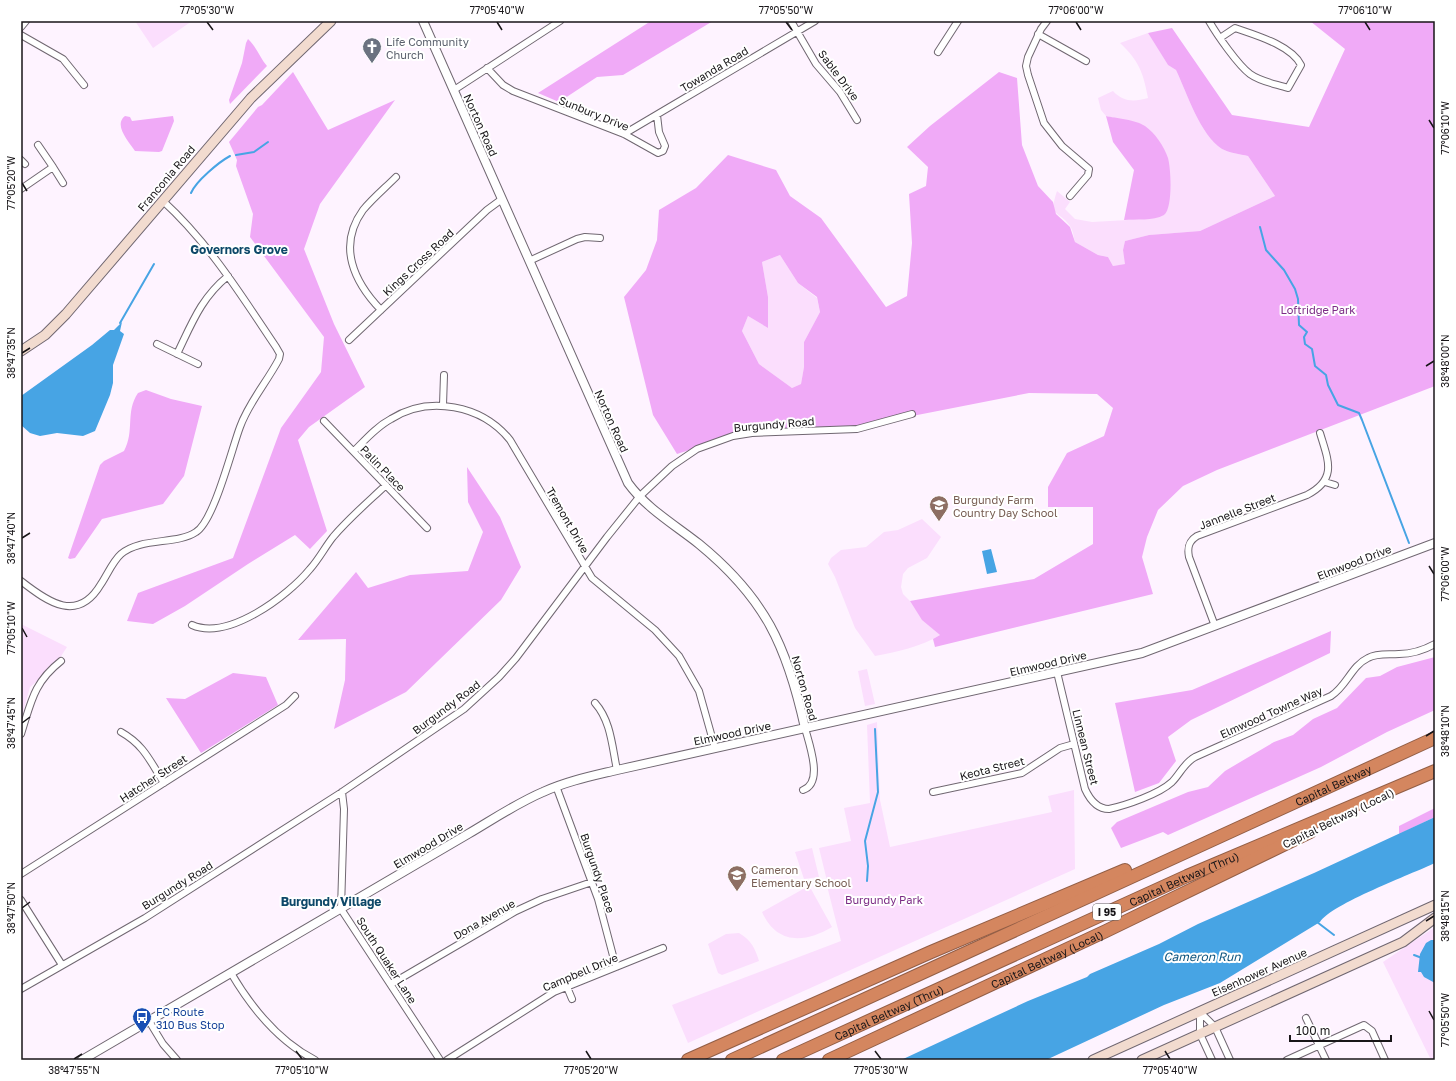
<svg xmlns="http://www.w3.org/2000/svg" width="1456" height="1081" viewBox="0 0 1456 1081" font-family="'Golos Text',sans-serif">
<style>
.green{fill:#fbdefd}
.forest{fill:#f0aaf7;fill-rule:evenodd}
.water{fill:#47a4e4}
.lines{fill:none;stroke-linecap:round;stroke-linejoin:round}
.stream{stroke:#47a4e4;stroke-width:2}
.minor-casing{stroke:#706771;stroke-width:8}
.tertiary-casing{stroke:#706771;stroke-width:10}
.secondary-casing{stroke:#706771;stroke-width:11}
.motorway-casing{stroke:#925e46;stroke-width:14}
.minor{stroke:#fff;stroke-width:6}
.tertiary{stroke:#fff;stroke-width:8}
.secondary{stroke:#f2dbcf;stroke-width:9}
.motorway{stroke:#d4865f;stroke-width:12}
.ticks{fill:none;stroke:#181518;stroke-width:1.5}
.labels{text-anchor:middle;dominant-baseline:central;stroke-width:4;stroke-linejoin:round;paint-order:stroke}
.shield{fill:#fff;stroke:#5d5b5d;stroke-width:1}
.shield-label{font-size:10px;font-weight:bold;fill:#181518}
.worship-label{font-size:11px;fill:#5b616d;stroke:#fff;text-anchor:start}
.street-label{font-size:11px;fill:#181518;stroke:#fff}
.park-label{font-size:11px;fill:#7c2c86;stroke:#fff}
.education-label{font-size:11px;fill:#785e54;stroke:#fff;text-anchor:start}
.transit-label{font-size:11px;fill:#164399;stroke:#fff;text-anchor:start}
.neighbourhood-label{font-size:12px;font-weight:bold;fill:#0d4869;stroke:#fff}
.water-label{font-size:12px;font-style:italic;fill:#0f557f;stroke:#fff}
.neatline{fill:none;stroke:#181518;stroke-width:1.5}
.ticks-label{font-size:10px;text-anchor:middle;fill:#181518}
</style>
<rect width="100%" height="100%" fill="#fef3ff"/>
<path class="green" d="M135,21H192L153,48Z
M1148,33L1168,65L1176,70C1187,93 1200,135 1222,149C1229,153 1240,154 1248,156L1275,196L1200,231L1149,235L1125,241L1123,250L1126,264L1113,266L1108,257L1098,255L1075,242C1074,238 1073,230 1070,226C1059,210 1048,218 1057,191L1070,202L1065,209L1075,219L1092,222L1146,219L1144,125L1106,116L1101,110L1098,98L1113,91C1123,102 1134,102 1148,98C1143,72 1139,61 1120,43Z
M780,255L798,283L817,298L820,312L804,342V367L801,384L792,388L759,364L742,331L748,316L768,328V297L762,262Z
M922,519L941,537L927,558L908,568L903,574L901,587L903,594L910,601L922,619L940,635C921,647 896,652 875,656L855,628L835,577L828,564L831,558L841,550L866,547L884,532L898,530Z
M21,624L67,647L54,667L30,687L21,719Z
M867,669L875,704L865,706L858,671Z
M877,722L880,800L890,847L1052,812L1048,796L1074,790L1075,869L688,1043L672,1005L841,941L826,882L827,881L819,848L851,841L844,808L870,803L867,725Z
M812,848L819,877L804,879L795,852Z
M805,888L811,889L832,927C805,943 777,945 762,912Z
M1435,927V1060H1431L1383,962Z
M739,933C751,940 755,948 759,961L722,975L718,973L708,944L726,934Z"/>
<path class="forest" d="M651,21H713L623,75L597,77L559,102L538,93Z
M1310,21H1435V386L1217,470L1183,486L1158,510L1147,537L1142,557L1153,594L935,647L933,639L940,635L922,620L910,601L1034,579L1093,544V507H1048V487L1067,453L1104,436L1113,408L1097,394L1029,393L846,429L733,436L677,454L653,415L624,297L646,270L657,240L659,210L696,188L728,155L776,170L790,196L821,218L886,307L907,296L912,243L909,194L926,186L928,167L907,147L930,126L999,72L1017,78L1022,145L1038,186L1053,202L1056,214L1070,227L1075,242L1098,255L1108,257L1113,266L1125,264L1123,250L1125,241L1149,235L1200,231L1275,196L1248,156C1240,154 1229,153 1222,149C1200,135 1187,93 1176,70L1168,65L1148,33L1172,28L1232,115L1309,127L1345,49ZM780,255L798,283L817,297L820,312L804,342V367L801,384L792,388L759,364L742,331L748,316L768,328V297L762,262Z
M248,39C256,46 260,58 267,66L230,104L229,100L242,63L246,43Z
M293,72L328,130L395,100L320,204L304,249L334,324L365,387L309,427L298,440L327,531L310,549L295,535L248,564L185,606L153,624L127,621L138,593L233,558L281,428L321,372L324,337L250,237L253,214L236,166L237,160L229,142L258,107L262,105Z
M125,116L130,117L132,121L173,116L174,121L162,151L159,152L135,151C129,142 113,125 125,116Z
M1106,116C1115,118 1137,120 1145,126C1155,133 1164,146 1168,158C1171,169 1173,208 1164,215C1153,221 1136,219 1124,220L1134,170L1113,142Z
M146,390L171,399L202,406L184,476L163,504L102,519L75,558L70,559L68,558L100,465L104,461L124,451C135,431 125,412 138,393Z
M467,467L500,517L521,567L501,600L406,692L334,729L345,680L346,639L298,640L356,572L368,588L410,575L468,571L483,532L468,502Z
M1331,631L1330,653L1191,720L1168,737L1176,761L1159,783L1135,792L1115,703L1192,690Z
M1435,657V710L1387,732L1321,767L1168,835L1163,832L1121,848L1111,828L1117,822L1188,792L1208,787L1225,771L1274,742L1293,735L1313,719L1337,708L1366,678L1380,676L1397,667Z
M233,673L266,677L278,705L201,753L166,698L185,699Z
M1435,808V817L1399,834V826Z"/>
<path class="water" d="M122,322L120,331L124,334L113,365V383L110,395L95,431L83,436L57,433L40,436L30,433L21,425V396L92,345L110,330H114Z
M991,549L997,572L987,574L982,551Z
M1435,817V863C1412,874 1331,904 1320,922L1220,983L1164,1005L1046,1060H901L1028,1001L1087,977L1090,974L1159,944L1198,924L1314,873Z
M1431,940H1435V983L1424,977L1421,972H1418L1420,954L1426,943Z"/>
<g class="lines">
<path class="stream" d="M236,155L254,152L268,142
M191,193C196,181 219,162 230,156
M1260,227L1266,250L1284,270L1295,289L1298,299L1299,325L1307,332L1304,337L1305,344L1312,349L1315,366L1326,375L1328,385L1338,405L1359,413L1362,420L1409,543
M120,323L154,264
M867,881L868,866L865,841L878,792L875,729
M1317,922L1334,935
M1414,955L1422,958"/>
<g class="minor-casing">
<path id="minor" d="M791,21L816,64L840,92L857,120
M1047,21L1041,29L1028,57L1026,66L1028,75L1044,123L1062,146L1089,169L1088,175L1070,196
M1209,21C1217,35 1238,65 1250,74C1261,82 1276,84 1288,88L1301,65C1291,45 1255,35 1235,28L1220,38
M21,27L26,21
M1038,34L1086,61
M21,35L63,59L84,85
M938,52L958,21
M487,68L503,85L513,91L624,134L658,153L663,151L665,146L659,132L657,115
M454,90L560,21
M624,134L815,21
M38,145L53,167
M21,160L25,164
M21,189L53,167L63,183
M529,261L577,239L585,237L600,238
M381,310C354,282 337,246 363,210C373,198 385,188 396,177
M349,340L487,210L502,199
M157,344L198,364
M177,354C192,323 201,298 228,276
M443,405L444,375
M324,421L427,528
M354,451C365,440 376,427 391,419C429,395 482,405 510,440L592,578L655,630L679,656L699,691L715,748
M1325,482L1335,485
M21,581C49,603 78,623 101,584C107,575 113,561 121,554C141,537 177,545 196,532C214,521 232,448 240,427C249,402 267,382 279,359L280,354L276,347C241,295 209,243 163,201
M192,625C228,641 288,596 310,569C319,559 325,547 333,537C349,518 368,502 386,485
M1215,626L1189,557C1187,547 1189,541 1197,536L1307,495C1338,479 1328,460 1320,433
M1057,672L1085,789C1090,800 1097,809 1109,809C1127,805 1159,794 1172,782C1180,774 1184,763 1195,757L1331,696C1347,686 1351,666 1368,658C1377,653 1389,655 1399,654C1411,654 1424,650 1435,644
M595,703C611,721 612,746 617,770
M121,732C144,745 150,761 164,783
M21,734C31,703 33,683 61,661
M556,786L598,899L616,967
M803,790C824,783 809,744 805,728
M342,792L344,809L341,909L440,1060
M933,792L1022,773L1060,748L1074,744
M21,874L286,705L295,696
M21,900L62,965
M231,973C251,1007 278,1041 315,1060
M391,984L516,911L542,899L592,882
M567,987L572,999
M21,989L145,918L342,792L464,709L499,677L516,658L607,537L640,496L672,466L697,449L733,436L752,433L857,429L912,414
M1200,1012L1215,1027L1230,1060
M1200,1012V1034L1212,1060
M1306,1018L1326,1060
M149,1021L163,1044L177,1060
M447,1060L554,992L663,948
M1287,1060L1364,1025L1372,1031L1385,1060"/>
</g>
<g class="tertiary-casing">
<path id="tertiary" d="M423,21L628,483C646,508 675,525 699,544C765,598 787,646 805,728
M82,1060L468,834C492,820 517,803 543,792C567,781 592,776 617,770L1142,653L1435,543"/>
</g>
<g class="secondary-casing">
<path id="secondary" d="M21,351L45,335L66,314L251,98L331,21
M1093,1060L1435,905
M1142,1060L1403,942L1435,918"/>
</g>
<g class="motorway-casing">
<g id="motorway">
<path d="M688,1060L931,952L1125,870"/>
<path id="s1" d="M732,1060L1435,738"/>
<path id="s2" d="M783,1060L1187,876L1435,771"/>
<path id="s3" d="M829,1060L1106,931L1310,832"/>
</g>
</g>
<use href="#minor" class="minor"/>
<use href="#tertiary" class="tertiary"/>
<use href="#secondary" class="secondary"/>
<use href="#motorway" class="motorway"/>
</g>
<path class="ticks" d="M207,22L213,30M497,22L502,30M786,22L792,30M1076,22L1081,30M1365,22L1370,30M1429,120L1434,128M22,183L27,191M22,353L30,348M1426,366L1434,361M22,538L30,533M1429,566L1434,574M22,628L27,637M22,723L30,717M1426,736L1434,731M22,908L30,902M1426,921L1434,916M1429,1011L1434,1020M296,1051L302,1059M586,1051L591,1059M875,1051L881,1059M1165,1051L1170,1059M74,1059L82,1054"/>
<defs>
<g id="church-pin" transform="scale(1)"><path d="M0 17L-7.5 6A9.5 9.5 0 1 1 7.5 6Z" fill="#6b7280" stroke="#fff"/><path d="M-1.2-6h2.4v3.5h3.3v2.4h-3.3V6h-2.4V-.1h-3.3v-2.4h3.3Z" fill="#fff"/></g>
<g id="school-pin" transform="scale(1)"><path d="M0 17L-7.5 6A9.5 9.5 0 1 1 7.5 6Z" fill="#8d6e63" stroke="#fff"/><path d="M0-5L7-2L0 1L-7-2ZM-4 1L0 2.5L4 1V4Q0 6-4 4Z" fill="#fff"/></g>
<g id="bus-pin" transform="scale(1)"><path d="M0 17L-7.5 6A9.5 9.5 0 1 1 7.5 6Z" fill="#1a4fb4" stroke="#fff"/><path d="M-5-6H5V4H4V6H2V4H-2V6H-4V4H-5ZM-3.5-4V0h7V-4ZM-3.5 1.2v1.5H-2V1.2ZM2 1.2v1.5H3.5V1.2Z" fill="#fff"/></g>
</defs>
<g fill-rule="evenodd">
<use href="#church-pin" x="372" y="47"/>
<use href="#school-pin" x="939" y="505"/>
<use href="#school-pin" x="737" y="875"/>
<use href="#bus-pin" x="142" y="1017"/>
</g>
<g class="labels">
<rect class="shield" x="1093" y="904" width="28" height="16" rx="3"/>
<g class="shield-label">
<text x="1107" y="912">I 95</text>
</g>
<g class="worship-label">
<text x="386" y="41">Life Community<tspan x="386" dy="13">Church</tspan></text>
</g>
<g class="street-label">
<text transform="translate(714 69) rotate(-31)">Towanda Road</text>
<text transform="translate(839 75) rotate(53)">Sable Drive</text>
<text transform="translate(594 113) rotate(22)">Sunbury Drive</text>
<text transform="translate(481 125) rotate(66)">Norton Road</text>
<text transform="translate(166 178) rotate(-50)">Franconia Road</text>
<text transform="translate(418 262) rotate(-43)">Kings Cross Road</text>
<text transform="translate(612 421) rotate(66)">Norton Road</text>
<text transform="translate(774 424) rotate(-5)">Burgundy Road</text>
<text transform="translate(383 468) rotate(46)">Palin Place</text>
<text transform="translate(1237 511) rotate(-21)">Jannelle Street</text>
<text transform="translate(568 520) rotate(60)">Tremont Drive</text>
<text transform="translate(1354 562) rotate(-21)">Elmwood Drive</text>
<text transform="translate(1048 663) rotate(-13)">Elmwood Drive</text>
<text transform="translate(805 688) rotate(74)">Norton Road</text>
<text transform="translate(446 707) rotate(-37)">Burgundy Road</text>
<text transform="translate(1271 712) rotate(-24)">Elmwood Towne Way</text>
<text transform="translate(732 733) rotate(-12)">Elmwood Drive</text>
<text transform="translate(1086 747) rotate(76)">Linnean Street</text>
<text transform="translate(992 768) rotate(-14)">Keota Street</text>
<text transform="translate(153 778) rotate(-33)">Hatcher Street</text>
<text stroke="none"><textPath href="#s1" startOffset="661">Capital Beltway</textPath></text>
<text transform="translate(1338 818) rotate(-26)">Capital Beltway (Local)</text>
<text transform="translate(428 845) rotate(-31)">Elmwood Drive</text>
<text transform="translate(598 873) rotate(71)">Burgundy Place</text>
<text stroke="none"><textPath href="#s2" startOffset="440">Capital Beltway (Thru)</textPath></text>
<text transform="translate(177 885) rotate(-32)">Burgundy Road</text>
<text transform="translate(484 919) rotate(-30)">Dona Avenue</text>
<text stroke="none"><textPath href="#s3" startOffset="240">Capital Beltway (Local)</textPath></text>
<text transform="translate(387 960) rotate(57)">South Quaker Lane</text>
<text transform="translate(580 972) rotate(-23)">Campbell Drive</text>
<text transform="translate(1259 972) rotate(-24)">Eisenhower Avenue</text>
<text stroke="none"><textPath href="#s2" startOffset="116">Capital Beltway (Thru)</textPath></text>
</g>
<g class="park-label">
<text x="1318" y="309">Loftridge Park</text>
<text x="884" y="899">Burgundy Park</text>
</g>
<g class="education-label">
<text x="953" y="499">Burgundy Farm<tspan x="953" dy="13">Country Day School</tspan></text>
<text x="751" y="869">Cameron<tspan x="751" dy="13">Elementary School</tspan></text>
</g>
<g class="transit-label">
<text x="156" y="1011">FC Route<tspan x="156" dy="13">310 Bus Stop</tspan></text>
</g>
<g class="neighbourhood-label">
<text x="239" y="249">Governors Grove</text>
<text x="331" y="901">Burgundy Village</text>
</g>
<g class="water-label">
<text x="1202" y="956">Cameron Run</text>
</g>
</g>
<rect width="1456" height="1081" fill="none" stroke="#ffffff" stroke-width="44"/>
<path d="M1290 1035v6h101v-6" fill="none" stroke="#181518" stroke-width="2"/>
<text x="1296" y="1035" font-size="12" fill="#181518" stroke="#ffffff" stroke-width="3" paint-order="stroke">100 m</text>
<rect x="22" y="22" width="1412" height="1037" class="neatline"/>
<g class="ticks-label">
<text x="207" y="14">77°05'30"W</text>
<text x="497" y="14">77°05'40"W</text>
<text x="786" y="14">77°05'50"W</text>
<text x="1076" y="14">77°06'00"W</text>
<text x="1365" y="14">77°06'10"W</text>
<text transform="translate(1445 128) rotate(-90)" y="4">77°06'10"W</text>
<text transform="translate(11 183) rotate(-90)" y="4">77°05'20"W</text>
<text transform="translate(11 353) rotate(-90)" y="4">38°47'35"N</text>
<text transform="translate(1445 361) rotate(-90)" y="4">38°48'00"N</text>
<text transform="translate(11 538) rotate(-90)" y="4">38°47'40"N</text>
<text transform="translate(1445 574) rotate(-90)" y="4">77°06'00"W</text>
<text transform="translate(11 628) rotate(-90)" y="4">77°05'10"W</text>
<text transform="translate(11 723) rotate(-90)" y="4">38°47'45"N</text>
<text transform="translate(1445 731) rotate(-90)" y="4">38°48'10"N</text>
<text transform="translate(11 908) rotate(-90)" y="4">38°47'50"N</text>
<text transform="translate(1445 916) rotate(-90)" y="4">38°48'15"N</text>
<text transform="translate(1445 1020) rotate(-90)" y="4">77°05'50"W</text>
<text x="74" y="1074">38°47'55"N</text>
<text x="302" y="1074">77°05'10"W</text>
<text x="591" y="1074">77°05'20"W</text>
<text x="881" y="1074">77°05'30"W</text>
<text x="1170" y="1074">77°05'40"W</text>
</g>
</svg>
